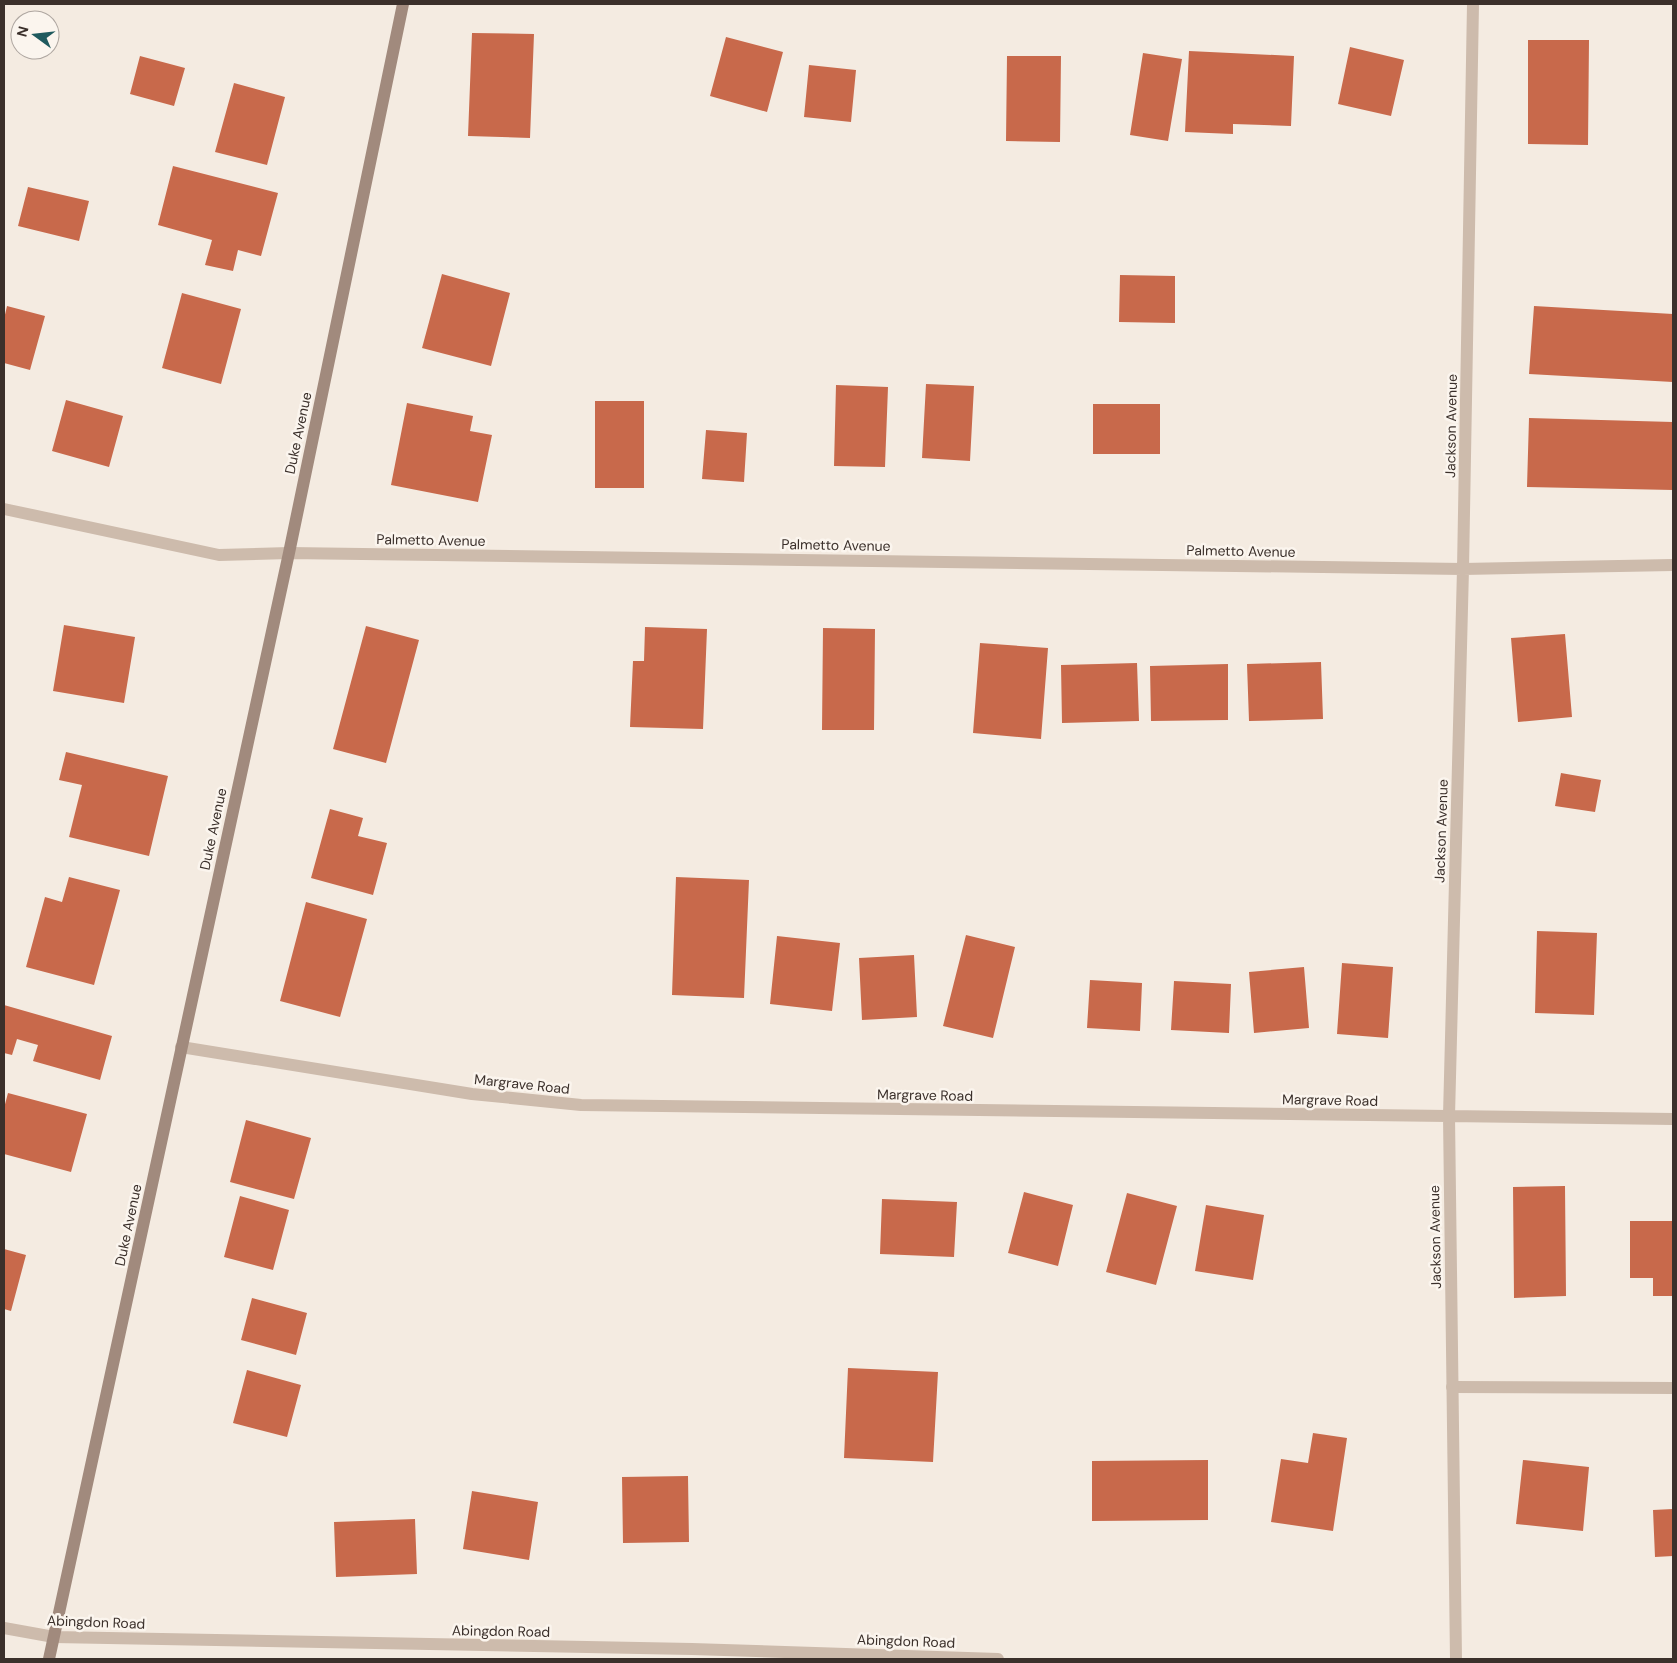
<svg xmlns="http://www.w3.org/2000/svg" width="1677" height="1663" viewBox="0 0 1677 1663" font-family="'DM Sans',sans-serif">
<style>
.building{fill:#c8694b}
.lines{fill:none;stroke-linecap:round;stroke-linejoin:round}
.lane{stroke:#cdbbac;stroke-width:12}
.street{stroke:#cdbbac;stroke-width:12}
.secondary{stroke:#a18a7d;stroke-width:12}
.labels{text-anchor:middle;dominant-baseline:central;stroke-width:5;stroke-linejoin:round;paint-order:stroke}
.street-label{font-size:14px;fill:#3b302b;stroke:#fbf5ee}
</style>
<rect width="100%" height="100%" fill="#f4ebe1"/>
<path class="building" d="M472,33L534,34L530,138L468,136Z
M726,37L783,52L767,112L710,96Z
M1528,40H1589L1588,145L1528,144Z
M1350,47L1404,60L1391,116L1338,104Z
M1189,51L1294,56L1291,126L1233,124V134L1185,132Z
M1143,53L1182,59L1168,141L1130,135Z
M140,56L185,68L174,106L130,94Z
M1007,56H1061L1060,142L1006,141Z
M809,65L856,70L851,122L804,117Z
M234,83L285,97L267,165L215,152Z
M173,166L278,193L261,256L238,250L233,271L205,265L212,240L158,225Z
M28,187L89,201L79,241L18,226Z
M442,274L510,293L491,366L422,348Z
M1120,275L1175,276V323L1119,322Z
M182,293L241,309L221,384L162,368Z
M7,306L45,316L30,370L4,363V319Z
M1534,306L1673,314V382L1529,374Z
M926,384L974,386L970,461L922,458Z
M836,385L888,387L885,467L834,466Z
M66,400L123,416L109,467L52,451Z
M595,401H644V488H595Z
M407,403L473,416L470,431L492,435L478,502L391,485Z
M1093,404H1160V454H1093Z
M1529,418L1673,422V490L1527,487Z
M706,430L747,433L744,482L702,479Z
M64,625L135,637L124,703L53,691Z
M366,626L419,640L386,763L333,749Z
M645,627L707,629L703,729L630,727L633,661H644Z
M823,628L875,629L874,730H822Z
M1565,634L1572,717L1518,722L1511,638Z
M980,643L1048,648L1041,739L973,733Z
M1321,662L1323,719L1249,721L1247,664Z
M1137,663L1139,721L1062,723L1061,665Z
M1228,664V720L1151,721L1150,666Z
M66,752L168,776L149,856L69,837L82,785L59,780Z
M1561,773L1601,780L1595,812L1555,806Z
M330,809L363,818L358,836L387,843L373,895L311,878Z
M69,877L120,890L94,985L26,967L45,897L62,902Z
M676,877L749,880L744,998L672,995Z
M306,902L367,919L340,1017L280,1001Z
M1537,931L1597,933L1594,1015L1535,1013Z
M966,935L1015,947L993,1038L943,1026Z
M777,936L840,943L832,1011L770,1004Z
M914,955L917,1017L862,1020L859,958Z
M1342,963L1393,967L1388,1038L1337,1034Z
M1304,967L1309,1028L1254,1033L1249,972Z
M1090,980L1142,983L1140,1031L1087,1028Z
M1174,981L1231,984L1229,1033L1171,1030Z
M4,1005L112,1036L100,1080L33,1061L38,1045L17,1039L12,1055L4,1053Z
M8,1093L87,1114L71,1172L4,1154V1108Z
M246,1120L311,1138L294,1199L230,1182Z
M1565,1186L1566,1296L1514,1298L1513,1187Z
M1024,1192L1073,1205L1058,1266L1008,1253Z
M1127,1193L1177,1206L1156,1285L1106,1272Z
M240,1196L289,1210L273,1270L224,1257Z
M882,1199L957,1202L954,1257L880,1254Z
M1206,1205L1264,1215L1253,1280L1195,1271Z
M1630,1221H1673V1296H1653V1278H1630Z
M4,1249L26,1255L11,1311L4,1309Z
M252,1298L307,1313L296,1355L241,1340Z
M848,1368L938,1372L933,1462L844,1458Z
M247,1370L301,1385L287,1437L233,1423Z
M1313,1433L1347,1438L1333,1531L1271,1522L1281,1459L1308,1463Z
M1208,1460V1520L1092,1521V1461Z
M1523,1460L1589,1467L1583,1531L1516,1524Z
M688,1476L689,1542L623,1543L622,1477Z
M472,1491L538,1502L529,1560L463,1549Z
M1673,1509V1556L1655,1557L1653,1510Z
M415,1519L417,1574L336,1577L334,1522Z"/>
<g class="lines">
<path class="lane" d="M1452,1387L1673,1388"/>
<path class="street" d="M4,509L219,555L289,553L1463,569L1673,565
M181,1047L472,1094L581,1105L1673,1119
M4,1628L54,1637L692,1649L998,1659
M1456,1659L1449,1116L1463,569L1473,4"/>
<path class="secondary" d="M49,1659L289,553L403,4"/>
</g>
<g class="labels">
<g class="street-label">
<text transform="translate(1451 426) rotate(-89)">Jackson Avenue</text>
<text transform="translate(298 433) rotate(-78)">Duke Avenue</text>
<text transform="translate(431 540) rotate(1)">Palmetto Avenue</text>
<text transform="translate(836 545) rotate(1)">Palmetto Avenue</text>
<text transform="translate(1241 551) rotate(1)">Palmetto Avenue</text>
<text transform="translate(213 829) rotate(-78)">Duke Avenue</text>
<text transform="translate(1441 831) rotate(-88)">Jackson Avenue</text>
<text transform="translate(522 1084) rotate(6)">Margrave Road</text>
<text transform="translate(925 1095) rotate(1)">Margrave Road</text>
<text transform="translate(1330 1100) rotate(1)">Margrave Road</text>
<text transform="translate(128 1225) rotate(-78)">Duke Avenue</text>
<text transform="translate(1435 1237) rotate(-91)">Jackson Avenue</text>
<text transform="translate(96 1622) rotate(2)">Abingdon Road</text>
<text transform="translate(501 1631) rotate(1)">Abingdon Road</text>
<text transform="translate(906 1641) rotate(2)">Abingdon Road</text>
</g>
</g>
<rect width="1677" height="1663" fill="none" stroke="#3b302b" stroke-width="10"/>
<g transform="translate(35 35) rotate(285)"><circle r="24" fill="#fbf5ee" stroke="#aea6a0"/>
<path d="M0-4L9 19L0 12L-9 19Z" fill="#1f5a5e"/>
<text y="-8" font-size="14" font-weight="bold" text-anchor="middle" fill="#3b302b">N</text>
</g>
</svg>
